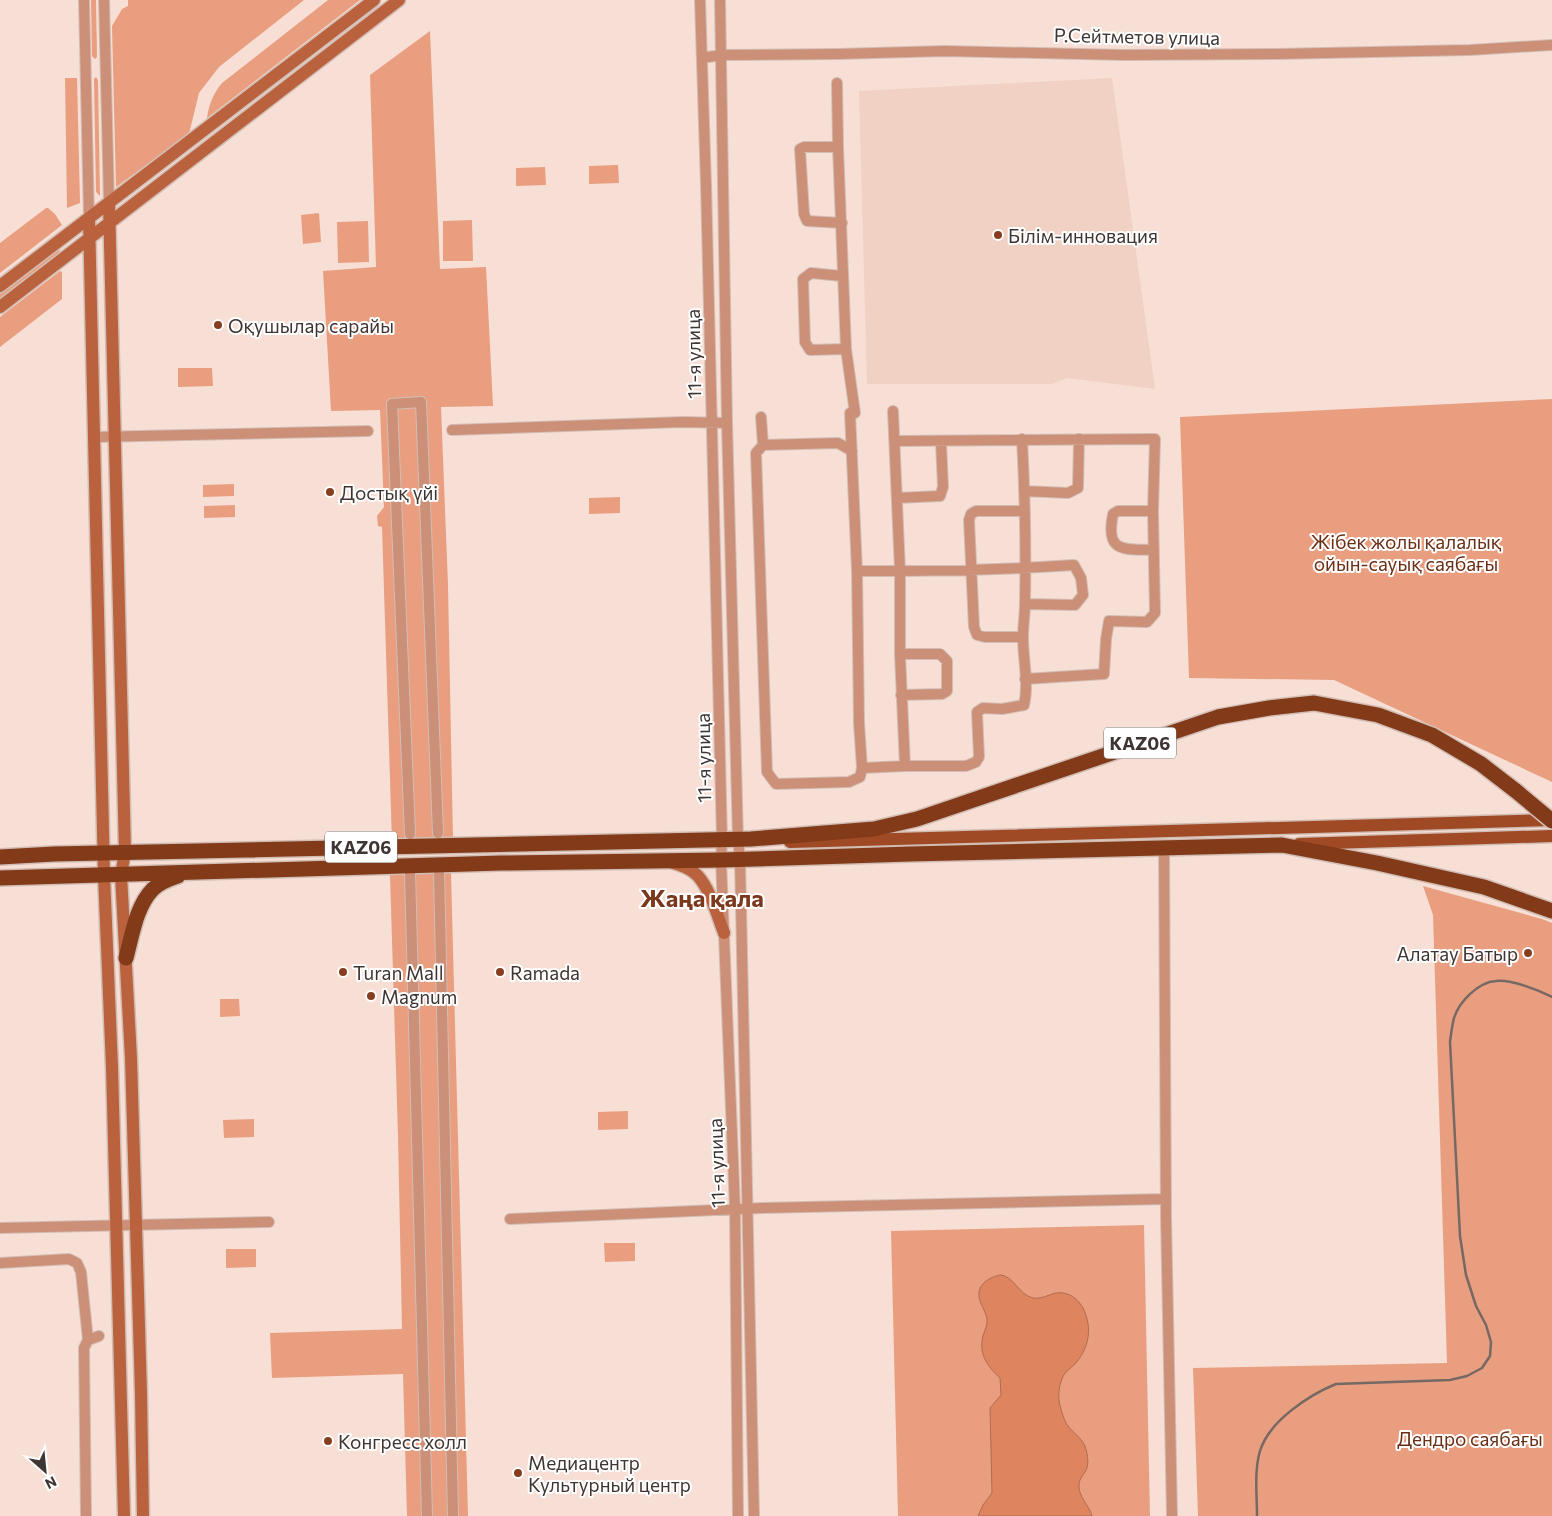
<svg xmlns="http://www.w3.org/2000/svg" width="1552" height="1516" viewBox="0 0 1552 1516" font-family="Commissioner,sans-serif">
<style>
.built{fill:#f0d1c4}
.green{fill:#e99e80}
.water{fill:#de845f;stroke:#ae6c51}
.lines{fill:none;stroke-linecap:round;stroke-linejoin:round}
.street-casing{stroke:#d2bdb4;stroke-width:12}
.secondary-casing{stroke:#d2bdb4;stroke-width:15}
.primary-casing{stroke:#d2bdb4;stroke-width:15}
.highway-casing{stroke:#d2bdb4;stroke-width:18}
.street{stroke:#cc8f77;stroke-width:10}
.secondary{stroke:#ba623d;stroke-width:12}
.primary{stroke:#9f4a24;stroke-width:12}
.highway{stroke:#823a19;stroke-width:15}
.rail{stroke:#766863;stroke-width:2.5}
.highway-bridge-casing{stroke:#d2bdb4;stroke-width:18;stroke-linecap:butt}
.highway-bridge{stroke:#823a19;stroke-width:15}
.poi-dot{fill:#863e1e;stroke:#fff;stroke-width:2}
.labels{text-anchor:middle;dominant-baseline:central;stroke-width:4;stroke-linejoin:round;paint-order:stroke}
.shield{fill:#fff;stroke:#78716f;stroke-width:1}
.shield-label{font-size:18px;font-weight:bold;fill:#3e3431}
.street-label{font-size:19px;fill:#3e3431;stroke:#fff}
.poi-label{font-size:19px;fill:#3e3431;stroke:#fff;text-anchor:start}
.park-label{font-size:19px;fill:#692e14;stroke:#fff}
.district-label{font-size:24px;font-weight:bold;fill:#7a381c;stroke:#fff}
</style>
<rect width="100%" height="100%" fill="#f7dfd5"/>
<path class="built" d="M1112,78L1155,389L1067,378L1052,384H867L859,91Z"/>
<path class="green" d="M91,0H96L97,57L95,59L92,56Z
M128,0H304L219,67L199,93L189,134L116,187L112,26L122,9L128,6Z
M328,0H360L207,118C209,104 213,94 222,83Z
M430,31L440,269L486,267L493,406L441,407L448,585L453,839L392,843L382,527L378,526L377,516L384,507L380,410L331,411L323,271L376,267L370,75Z
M96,77L98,80L100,196L96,192L94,79Z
M65,78H77L80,203L67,208Z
M618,165L619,183L589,184V166Z
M545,167L546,185L516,186V168Z
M46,208H48L55,214L62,225L0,273V243Z
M319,213L321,242L303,244L301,215Z
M472,220L473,261H443V221Z
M368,221L369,262L338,263L337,222Z
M56,249L60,250L59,253L0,299V292Z
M60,271L62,272V299L0,347V317Z
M178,368H212L213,386L178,387Z
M1552,399V782L1334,680L1189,678L1180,417Z
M234,484V496L203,497V485Z
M620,497V513L589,514V498Z
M235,505V517L204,518V506Z
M451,873L468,1516H407L403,1374L272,1378L270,1333L402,1329L398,1136L390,875Z
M1423,886L1542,919L1552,923V1516H1198L1193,1368L1447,1363L1433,915Z
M220,999H239L240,1016L220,1017Z
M628,1111V1129L598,1130V1112Z
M254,1119V1137L224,1138L223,1120Z
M1144,1225L1150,1516H898L891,1231Z
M604,1243H635V1261L605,1262Z
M226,1249H256V1267L226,1268Z"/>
<path class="water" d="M1000,1275C1013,1275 1019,1295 1033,1298C1044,1300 1052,1291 1063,1293C1072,1294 1079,1301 1083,1308C1093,1328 1089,1348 1075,1364C1072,1367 1069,1369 1066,1372C1060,1379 1058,1392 1059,1401C1061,1409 1063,1419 1068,1426C1073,1433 1081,1437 1085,1446C1087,1452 1089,1461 1087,1468C1085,1474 1079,1478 1079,1485C1078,1496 1089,1505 1092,1516H978L983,1505L992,1493L990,1408L1001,1395L1000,1378C990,1369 980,1357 982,1342C982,1334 988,1327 987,1319C986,1313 982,1307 980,1301C975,1286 987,1278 1000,1275Z"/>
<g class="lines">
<g class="street-casing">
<path id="street" d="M84,0L89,218
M104,0L109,203
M700,0L706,185L722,840L721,860L735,1209L738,1516
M720,0L727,423L738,840L740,859L754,1516
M702,58L721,55L838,54L945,51L1124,55L1276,54L1470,50L1552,45
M837,83L838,147L846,349L855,413
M838,147H804L800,149L804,214L807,221L842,223
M842,276L811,273L803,279L805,342L810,350L846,349
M850,413L857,571L859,723L862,768L860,777L849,782L776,784L767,772L756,453L763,445L838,443L852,451
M761,417L763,445
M452,430L683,422L727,423
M94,437L368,431
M1022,439C1025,494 1026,548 1025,603C1025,614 1023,626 1023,637C1023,659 1029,684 1024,705L1002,709L983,708L977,712L979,757L976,762L966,766H905L900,654V571C959,571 1016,569 1074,565L1081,578L1083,595L1075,605L1025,604
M895,441L1155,439L1153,511L1155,613L1147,622L1109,621L1106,639L1104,674L1025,679
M1024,491L1068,493L1078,488L1079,439
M897,498L940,496L943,487L941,442
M1153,511H1118L1113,514C1105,553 1123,549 1153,550
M857,571H900L893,411
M1023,637H985L977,635L974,627L969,520L971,514L976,511H1024
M900,654H940L947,661V691L942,694L901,695
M862,768L905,766
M410,834L392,404L421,402L438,833
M1164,848L1166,1217L1172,1516
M439,871L453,1516
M410,872L427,1516
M510,1219L762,1208L1166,1199
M0,1228L269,1222
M0,1263L69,1259L77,1263L81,1272L88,1340
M86,1516L84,1348L88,1340L99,1336"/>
</g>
<g class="secondary-casing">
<path id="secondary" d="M109,203L125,852L121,875L131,1058L141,1393L143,1516
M89,218L104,875L112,1067L124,1516
M0,286L374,0
M0,307L399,0
M670,862C680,865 691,868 698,876C711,891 717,915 724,933"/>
</g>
<g class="primary-casing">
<path id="primary" d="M790,842L1552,820
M1299,844L1552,836"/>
</g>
<g class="highway-casing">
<path id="highway" d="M0,857L54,854L751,839L874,829L917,819L1218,717L1269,708L1314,703L1378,715L1432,735L1481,764L1516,791
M0,878L501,863L721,860L910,854L1282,845L1377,863L1484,887L1552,911
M126,958C132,936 136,906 153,889C160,882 169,879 178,876"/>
</g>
<use href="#street" class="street"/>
<use href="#secondary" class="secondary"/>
<use href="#primary" class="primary"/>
<use href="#highway" class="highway"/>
<path class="rail" d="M1257,1516C1257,1495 1254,1471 1260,1451C1269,1421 1309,1395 1336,1384L1450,1380L1467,1376L1482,1368L1490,1356L1491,1342L1486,1325L1476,1306L1466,1275L1460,1236L1450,1042C1451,1034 1452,1026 1454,1018C1459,1002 1478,982 1496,981C1511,979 1538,990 1552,997"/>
<g class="highway-bridge-casing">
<path id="highway-bridge" d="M1516,791L1552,821"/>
</g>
<use href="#highway-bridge" class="highway-bridge"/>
</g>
<g class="poi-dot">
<circle cx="998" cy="235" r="5"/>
<circle cx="218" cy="325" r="5"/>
<circle cx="330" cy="492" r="5"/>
<circle cx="1528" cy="953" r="5"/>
<circle cx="343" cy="972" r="5"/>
<circle cx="500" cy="972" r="5"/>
<circle cx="371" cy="996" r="5"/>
<circle cx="328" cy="1441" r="5"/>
<circle cx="518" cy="1473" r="5"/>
</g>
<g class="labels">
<g class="shield">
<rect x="1104" y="727.5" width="72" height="31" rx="4"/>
<rect x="325" y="831.5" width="72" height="31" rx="4"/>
</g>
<g class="shield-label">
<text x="1140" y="743">KАZ06</text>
<text x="361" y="847">KАZ06</text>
</g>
<g class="street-label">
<text transform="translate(1137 36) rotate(1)">Р.Сейтметов улица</text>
<text transform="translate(693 354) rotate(-91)">11-я улица</text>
<text transform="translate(703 758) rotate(-91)">11-я улица</text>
<text transform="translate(716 1163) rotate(-92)">11-я улица</text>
</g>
<g class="poi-label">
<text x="1008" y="235">Білім-инновация</text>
<text x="228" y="325">Оқушылар сарайы</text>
<text x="340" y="492">Достық үйі</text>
<text x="1518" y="953" text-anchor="end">Алатау Батыр</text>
<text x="353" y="972">Turan Mall</text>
<text x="510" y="972">Ramada</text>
<text x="381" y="996">Magnum</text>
<text x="338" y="1441">Конгресс холл</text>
<text x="528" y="1462">Медиацентр<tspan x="528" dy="22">Культурный центр</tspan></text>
</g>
<g class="park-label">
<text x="1406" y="541">Жібек жолы қалалық<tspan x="1406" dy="22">ойын-сауық саябағы</tspan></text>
<text x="1470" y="1438">Дендро саябағы</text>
</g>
<g class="district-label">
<text x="702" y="897">Жаңа қала</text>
</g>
</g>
<g transform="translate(45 1471) rotate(153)" stroke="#ffffff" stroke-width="4" paint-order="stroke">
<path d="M0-4L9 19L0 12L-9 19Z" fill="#3e3431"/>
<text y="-8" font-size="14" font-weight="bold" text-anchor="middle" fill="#3e3431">N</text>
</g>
</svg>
